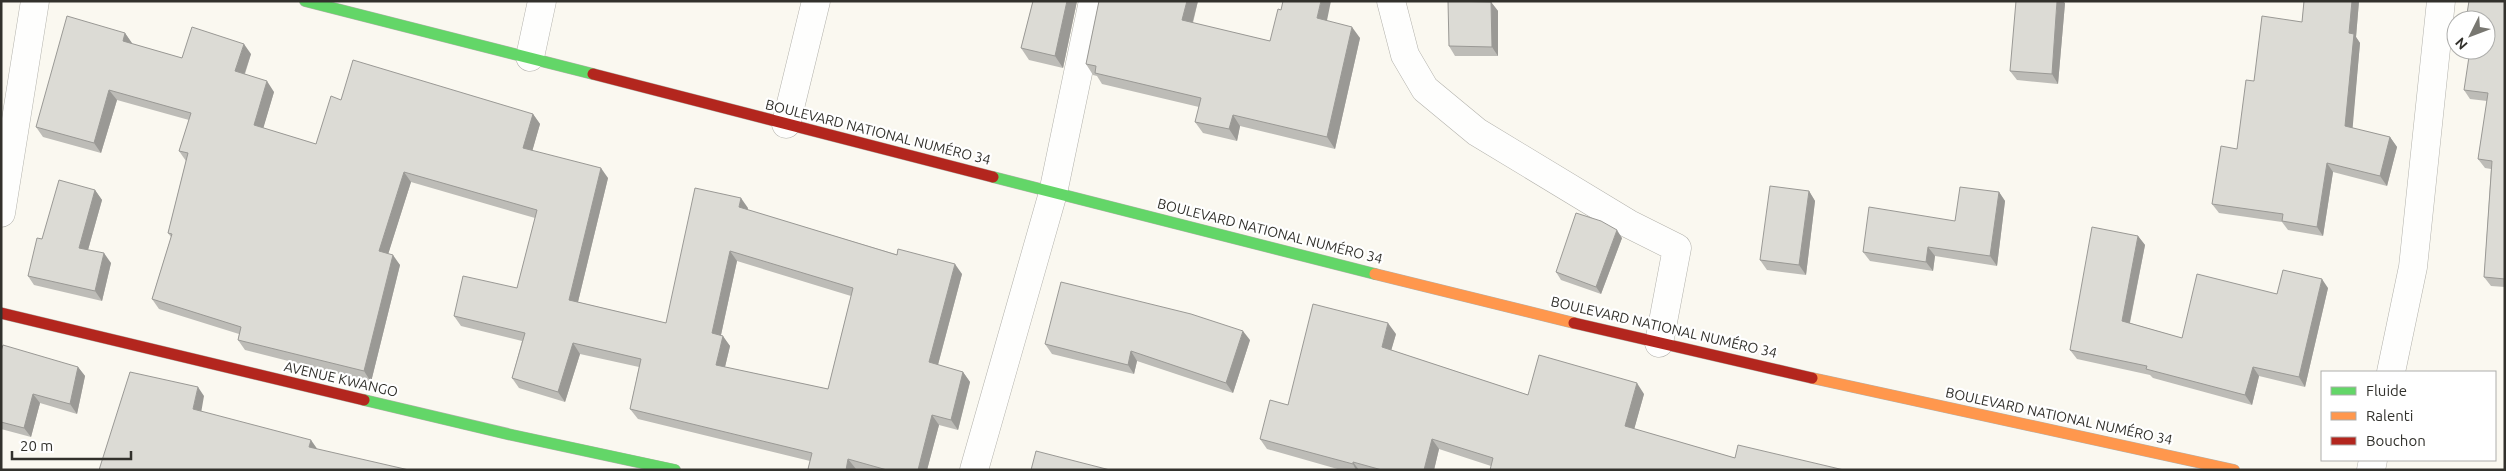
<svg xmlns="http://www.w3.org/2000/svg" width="2506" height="471" viewBox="0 0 2506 471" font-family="Ubuntu,sans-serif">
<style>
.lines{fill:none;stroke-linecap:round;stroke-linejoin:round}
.street-casing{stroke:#b3b2ac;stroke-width:29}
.fast-casing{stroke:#b3b2ac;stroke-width:12}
.slow-casing{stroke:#b3b2ac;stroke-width:12}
.jam-casing{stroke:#b3b2ac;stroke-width:12}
.street{stroke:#fefefd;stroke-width:28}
.fast{stroke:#63d668;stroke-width:11}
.slow{stroke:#ff974d;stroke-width:11}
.jam{stroke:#b3261e;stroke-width:11}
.wall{fill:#bdbcb7;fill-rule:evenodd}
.shaded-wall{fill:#9a9995}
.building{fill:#dcdbd5;stroke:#9a9995;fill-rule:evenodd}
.labels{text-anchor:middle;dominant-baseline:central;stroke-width:4.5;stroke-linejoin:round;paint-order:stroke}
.street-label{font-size:14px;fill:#32312c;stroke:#fff}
</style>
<rect width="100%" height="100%" fill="#faf8f0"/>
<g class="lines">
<g class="street-casing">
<path id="street" d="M1391,1L1405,55L1425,89L1477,132L1629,224L1677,248L1659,343
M530,57L542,1
M786,124L816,1
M1,213L35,1
M2391,372L2413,267L2441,1
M974,470L1053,193L1093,1
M2371,470L2373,460"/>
</g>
<g class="fast-casing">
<path id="fast" d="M305,1L593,74
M993,177L1375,274
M364,400L512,435L675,470"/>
</g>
<g class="slow-casing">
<path id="slow" d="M1375,274L1574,323
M1812,378L2234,470"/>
</g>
<g class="jam-casing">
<path id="jam" d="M593,74L993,177
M1,313L364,400
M1574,323L1812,378"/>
</g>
<use href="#street" class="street"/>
<use href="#fast" class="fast"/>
<use href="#slow" class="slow"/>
<use href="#jam" class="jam"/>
</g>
<path class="wall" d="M1033,1H1077L1063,68L1029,60L1021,48Z
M1099,1H1198L1193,23L1270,41L1327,21L1360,38L1335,149L1240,126L1237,141L1203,133L1195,122L1199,107L1102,84L1097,76L1093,75L1086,64Z
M2304,1H2359L2356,37L2360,43L2352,128L2390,137L2397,147L2387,186L2333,172L2323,236L2288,230L2282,222L2219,213L2212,204L2237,149L2254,81L2302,22Z
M2505,1V287L2491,286L2484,277L2491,169L2485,168L2478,159L2487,101L2470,99L2464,90L2486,50Z
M1491,2L1498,11V56H1455L1449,46Z
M2065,3L2058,84L2017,80L2010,71Z
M125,33L132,44L182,58L251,54L245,74L274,92L263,128L316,144L341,100L533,114L540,124L532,151L608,178L578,302L666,323L748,208V210L962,274L938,365L963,372L970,382L958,430L939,425L927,470H808V469L810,461L638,419L630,409L639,367L580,354L565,402L519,388L512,378L522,341L461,326L454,316L517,288L535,218L411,182L388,254L400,265L371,382L245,350L238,340L239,334L159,309L152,299L171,237L168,233L186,161L179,151L189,120L117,100L101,153L43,137L36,127ZM737,261L851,296L828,389L725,367L730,346L721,335Z
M95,190L102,200L88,250L111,263L102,301L34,285L28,276L42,239Z
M1809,191L1815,201L1806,275L1767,270L1760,260Z
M1999,192L2005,201L1997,266L1935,256L1933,271L1870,261L1863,252L1955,221Z
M2138,236L2145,245L2130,323L2182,338L2277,294L2328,288L2305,387L2259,376L2252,405L2153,378L2150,375L2077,359L2070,350Z
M1622,238L1601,294L1561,280L1556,272Z
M1396,334L1391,350L1528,395L1644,394L1634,429L1735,458L1844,470L1491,466L1439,449L1434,470H1341L1267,449L1260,439L1288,405Z
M1250,340L1233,393L1137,361L1134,374L1052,354L1045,344Z
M1,351L78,367L85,376L77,414L40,403L31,437L1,429Z"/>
<path class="shaded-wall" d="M1067,1H1077L1063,68L1055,56Z
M1187,1H1198L1190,32L1182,20Z
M1321,1H1331L1325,30L1317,18Z
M2057,1H2063L2065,3L2058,84L2052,74Z
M2352,1H2359L2356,37L2360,43L2352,135L2345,126L2349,33Z
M1491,2L1498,11V56L1492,47Z
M1352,27L1360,38L1335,149L1327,137Z
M125,33L132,43L130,52L123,41Z
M244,44L251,54L242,81L235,71Z
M267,81L274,92L261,136L254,125Z
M109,90L117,100L101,153L94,143Z
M533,114L540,124L530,159L523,148Z
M1233,115L1240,126L1237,141L1229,129Z
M2390,137L2397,147L2387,186L2380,176Z
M2327,163L2333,172L2323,236L2317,227Z
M601,168L608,178L576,310L569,300Z
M404,172L411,182L386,261L379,251Z
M95,190L102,200L86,257L79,248Z
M1809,191L1815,201L1806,275L1799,265Z
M1999,192L2005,201L1997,266L1990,256Z
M741,198L748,208L746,217L739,207Z
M1617,230L1622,238L1601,294L1596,287Z
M2138,236L2145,245L2128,331L2122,321Z
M1928,247L1935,256L1933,271L1926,262Z
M730,251L737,261L719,344L712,333Z
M104,253L111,263L102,301L95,291Z
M393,255L400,265L371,382L364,371Z
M955,264L962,274L936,372L929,362Z
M2322,279L2328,288L2305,387L2299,377Z
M1388,323L1396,334L1389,358L1382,347Z
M1243,331L1250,340L1233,393L1226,383Z
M723,336L730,346L723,375L716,365Z
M573,343L580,354L565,402L558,392Z
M1131,351L1137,361L1134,374L1128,365Z
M78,367L85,376L77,414L70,404Z
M2253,367L2259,376L2252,405L2245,395Z
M963,372L970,382L958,430L951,420Z
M1637,383L1644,394L1632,437L1625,426Z
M198,387L204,396L200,419L193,409Z
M33,394L40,403L31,437L24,428Z
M932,415L939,425L927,470H918Z
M1432,439L1439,449L1434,470H1424Z
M311,440L318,450L309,447Z
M848,459L856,469L855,470H846Z
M1353,462L1359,470H1356L1353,464Z"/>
<path class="building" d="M1033,1H1067L1055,56L1021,48Z
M1099,1H1187L1182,20L1270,41L1278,9L1281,10L1283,1H1321L1317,18L1352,27L1327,137L1233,115L1229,129L1195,122L1201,98L1095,73L1096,66L1086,64Z
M1448,1L1491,2L1492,47L1449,46Z
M2016,1H2057L2052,74L2010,71Z
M2304,1H2352L2349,33L2354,34L2345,126L2390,137L2380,176L2327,163L2317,227L2282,221L2283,214L2212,204L2221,146L2237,149L2246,80L2254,81L2262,16L2302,22Z
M2469,1H2505V279L2484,277L2492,161L2478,159L2488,93L2464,90L2470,50H2486V20H2466Z
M67,16L125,33L123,41L182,58L192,27L244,44L235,71L267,81L254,125L316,144L331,96L341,100L353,60L533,114L523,148L601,168L569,300L666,323L695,188L741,198L739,207L897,255L898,249L955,264L929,362L963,372L951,420L932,415L918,470H887L848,459L846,470H811L808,469L812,453L630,409L641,359L573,343L558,392L512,378L525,333L454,316L463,276L517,288L537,210L404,172L379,251L393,255L364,371L238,340L241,327L152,299L172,234L168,233L188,153L179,151L191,113L109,90L94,143L36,127ZM730,251L853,288L828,389L716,365L723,336L712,333Z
M59,180L95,190L79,248L104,253L95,291L28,276L37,238L42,239Z
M1770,186L1809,191L1799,265L1760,260Z
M1960,187L1999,192L1990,256L1928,247L1926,262L1863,252L1869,207L1955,221Z
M1576,213L1601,221L1617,230L1596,287L1556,272Z
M2092,227L2138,236L2122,321L2182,338L2197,274L2277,294L2283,270L2322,279L2299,377L2253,367L2245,395L2146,369L2147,366L2070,350Z
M1061,282L1191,314L1243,331L1226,383L1131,351L1128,365L1045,344Z
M1313,304L1388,323L1382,347L1528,395L1539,355L1637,383L1625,426L1735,458L1738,445L1844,470H1490L1493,458L1432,439L1424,470H1382L1353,462V464L1260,439L1270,400L1288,405Z
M3,345L78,367L70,404L33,394L24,428L1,422V351Z
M130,372L198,387L193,409L311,440L309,447L409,470H99Z
M1036,451L1110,470H1031Z"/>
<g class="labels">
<g class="street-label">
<text transform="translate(878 132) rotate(14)">BOULEVARD NATIONAL NUMÉRO 34</text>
<text transform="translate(1270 231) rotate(14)">BOULEVARD NATIONAL NUMÉRO 34</text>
<text transform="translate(1664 327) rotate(13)">BOULEVARD NATIONAL NUMÉRO 34</text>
<text transform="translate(341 379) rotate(13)">AVENUE KWANGO</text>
<text transform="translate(2059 416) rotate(12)">BOULEVARD NATIONAL NUMÉRO 34</text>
</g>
</g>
<rect width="2506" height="471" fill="none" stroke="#32312c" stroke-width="5"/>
<rect x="2321" y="371" width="175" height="90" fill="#ffffff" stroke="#adadab"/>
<rect x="2331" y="387" width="25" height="8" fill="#63d668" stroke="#adadab"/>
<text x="2366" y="396" font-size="15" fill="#32312c">Fluide</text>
<rect x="2331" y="412" width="25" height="8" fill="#ff974d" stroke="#adadab"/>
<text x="2366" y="421" font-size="15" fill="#32312c">Ralenti</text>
<rect x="2331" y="437" width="25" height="8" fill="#b3261e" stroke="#adadab"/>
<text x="2366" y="446" font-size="15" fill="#32312c">Bouchon</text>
<g transform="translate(2471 35) rotate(228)"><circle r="24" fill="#ffffff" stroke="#adadab"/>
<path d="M0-4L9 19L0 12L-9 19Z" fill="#787771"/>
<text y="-8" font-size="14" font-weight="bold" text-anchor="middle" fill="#32312c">N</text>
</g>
<path d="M12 451v8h119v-8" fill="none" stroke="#32312c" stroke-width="2.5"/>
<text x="20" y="451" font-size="15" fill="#32312c" stroke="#ffffff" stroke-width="4" paint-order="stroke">20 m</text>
</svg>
